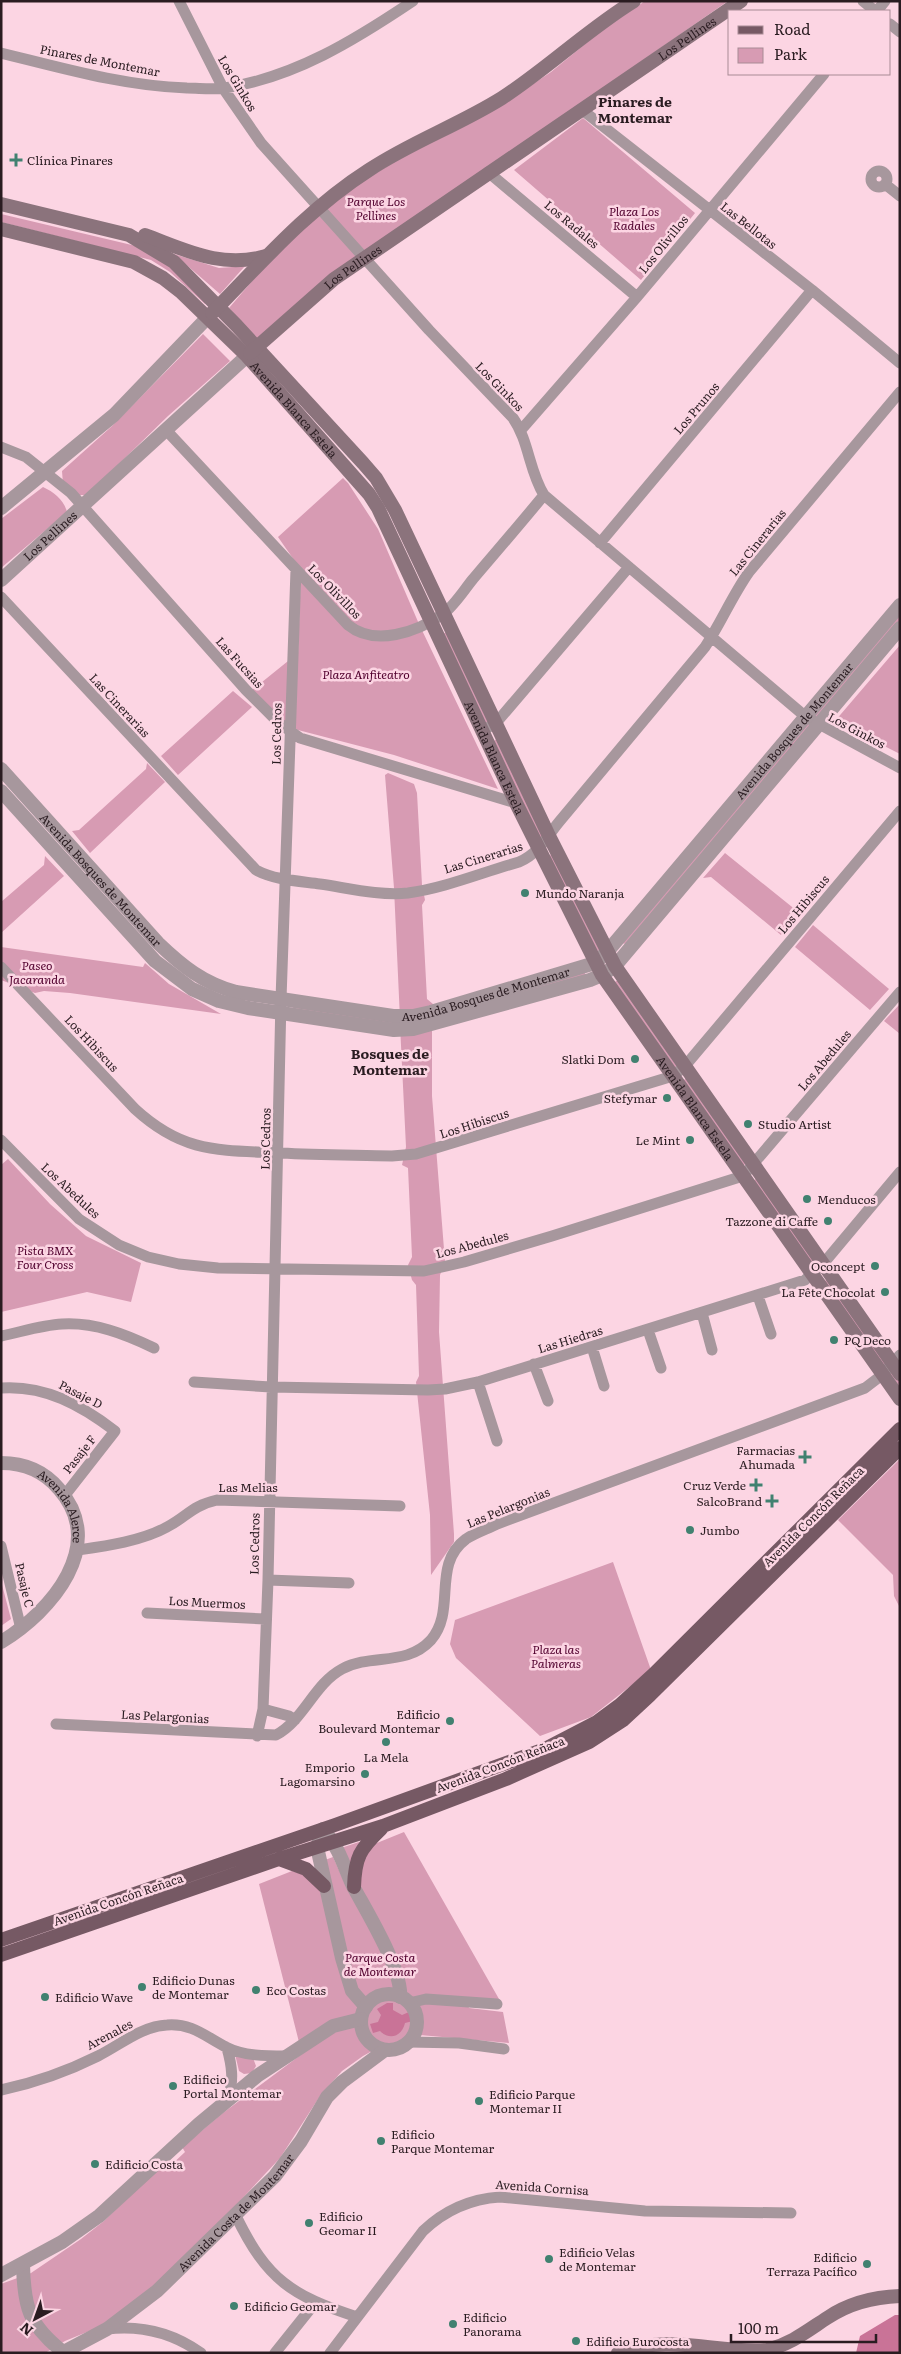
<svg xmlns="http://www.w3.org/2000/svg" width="901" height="2354" viewBox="0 0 901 2354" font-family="Literata,serif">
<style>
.green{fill:#d79bb3}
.water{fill:#c97397}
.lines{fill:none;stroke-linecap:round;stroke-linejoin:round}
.minor{stroke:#a7979d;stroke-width:11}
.tertiary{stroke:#a7979d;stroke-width:14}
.secondary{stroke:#8b737c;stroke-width:14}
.primary{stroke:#765964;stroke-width:14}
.poi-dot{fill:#418170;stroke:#fcd5e3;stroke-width:2}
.labels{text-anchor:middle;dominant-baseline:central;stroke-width:5;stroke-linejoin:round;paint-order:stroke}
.street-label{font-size:12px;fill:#2a1c21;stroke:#fcd5e3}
.poi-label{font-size:12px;fill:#2a1c21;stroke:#fcd5e3;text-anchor:start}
.park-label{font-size:12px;font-style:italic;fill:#51002e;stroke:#fcd5e3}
.neighbourhood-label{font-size:14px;font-weight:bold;fill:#2a1c21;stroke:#fcd5e3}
</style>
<rect width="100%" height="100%" fill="#fcd5e3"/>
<path class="green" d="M645,1H728L580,104L257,340L229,308L282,246L355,186L407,154L503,104L551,72L601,31Z
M583,118L695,213L641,280L514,170Z
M1,214L136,246L170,264L207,300L205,304L170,272L151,260L1,222Z
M174,254L219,268L245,266L220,294Z
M203,334L230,361L168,416L87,495H75L63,484L62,471L111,427Z
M343,478L348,483L378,529L419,624L498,789L394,755L298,730L276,720L252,690L298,653L301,570L278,537Z
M43,487C54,492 64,500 67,512L1,568V519Z
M900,612V620L626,944L621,943Z
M449,631L491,721L482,725L440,635Z
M900,645V754L835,721Z
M233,691L252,707L178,775L161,756Z
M498,738L545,836L540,840L491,743Z
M147,763L165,782L90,853L72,831L79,830L146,769Z
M388,773L414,784L417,793L422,885L425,900L422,905L427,999L433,1004L432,1015L584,971L586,976L432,1020V1096L445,1262L440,1275L439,1332L454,1534V1542L431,1575L430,1515L416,1382L419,1376L416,1285L412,1280L408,1265L412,1257L408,1168L402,1165L406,1147L400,1025L293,1008L294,1004L400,1019L394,888L385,775Z
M552,852L600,950L594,952L549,858Z
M725,853L802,915L781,935L711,877L703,878Z
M45,856L64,876L1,933V902L44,865Z
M813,925L889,989L870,1010L795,947Z
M1,947L143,967L145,963L169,984L221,1014L70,993L44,991L35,993L1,980Z
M618,980L678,1066L676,1069L613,983Z
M900,1004V1034L884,1021Z
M687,1077L747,1163L741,1167L682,1082Z
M8,1159L50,1204L86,1236L141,1263L131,1302L87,1292L1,1312V1165Z
M757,1178L817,1263L813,1266L752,1182Z
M828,1278L900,1380V1387L824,1282Z
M900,1459V1608L894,1596L893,1575L838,1520Z
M613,1562L651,1670L591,1717L540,1736L456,1658L450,1644L455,1620Z
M1,1581L11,1619L1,1626Z
M404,1832L499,1999H466L469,2008L503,2012L509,2043L420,2035L396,2046L383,2045L363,2056L342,2071L320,2096L280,2158L237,2204L153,2287L109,2323L65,2341L45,2353H1V2284L31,2273L81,2239L104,2221L162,2165L167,2169L185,2152L182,2147L223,2113L302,2054L259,1884L292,1871L328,1882L325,1860L333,1857L347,1888L372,1845Z
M362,1841L349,1868L341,1848Z
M235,2054L253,2058L256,2066L252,2073L244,2074L239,2071Z"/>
<path class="water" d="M387,2003H393V2010L402,2015L409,2012L413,2021L405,2023C402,2036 390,2041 380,2031L373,2033L370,2024L378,2022L381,2015L377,2009Z
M895,2315H900V2353H856L860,2336Z"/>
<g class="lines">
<path class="minor" d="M179,1L223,88L261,143L429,330L513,418C529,441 529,471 544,495L806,717L900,768
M863,1L875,11
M877,11L885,1
M890,24L900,32
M1,53C62,68 124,86 187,88C199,88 213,90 225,88C295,77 355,40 413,1
M581,109L812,290L900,363
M871 179a8 8 0 1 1 16 0a8 8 0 1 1-16 0Z
M488,172L637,297
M885,184L900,196
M166,430L348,625C375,647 417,632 443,614C454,606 464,590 473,579C497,551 521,523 544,495
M521,430L637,297L824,74
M1,447L26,457L71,493L246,690L279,723L300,738L516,803
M600,543L812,290
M1,597L256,870C275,880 298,881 320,884C348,888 379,896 408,893C445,888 483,872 519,862C539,853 546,838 559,822L705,647C721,623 732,596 749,572L900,392
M482,731L496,723L629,567
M1,967L135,1109C184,1154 220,1150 281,1153C318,1155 355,1155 392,1156L416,1154L673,1076L685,1066L900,811
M1,1140L79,1219L119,1245L148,1257L179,1264L218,1268L424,1271L464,1262L552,1236L743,1176L900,992
M758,1296L771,1334
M702,1313L712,1350
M648,1330L661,1368
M1,1336C21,1332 42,1325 62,1324C94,1322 125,1334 154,1348
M592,1347L604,1386
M534,1364L548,1401
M194,1382L271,1387L428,1390L445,1389L478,1382L805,1280L823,1264L900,1172
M478,1382L497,1441
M1,1388C45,1385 81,1405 115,1431L65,1495
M1,1546L21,1629
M78,1550C106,1546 142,1541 167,1527C188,1516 191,1506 217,1500L400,1506
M268,1580L349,1583
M147,1613L265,1619
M263,1709L289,1716L295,1720
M56,1724L276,1735C304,1720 314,1684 342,1669C372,1653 406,1667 431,1640C457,1610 431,1565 466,1539C475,1533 487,1529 497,1524L865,1388L882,1375L900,1355
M257,1736L263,1709L268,1580L281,999L296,570
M409,2003L426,1999L497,2004
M409,2042L459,2043L504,2049
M227,2048C232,2066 234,2080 228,2099
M1,2090C34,2083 68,2071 98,2056C120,2045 142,2026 167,2025C192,2023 206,2037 226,2047C243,2056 267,2056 286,2056
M236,2216C267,2280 292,2296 357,2317
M107,2329C141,2325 173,2333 201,2353
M275,2353L315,2303
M330,2353L423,2231C445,2210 469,2199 500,2197L645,2211L791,2213"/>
<g class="tertiary">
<path d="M1,508L114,415L208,317"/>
<path id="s1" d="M1,580L247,356"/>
<path id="s2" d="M1,769L158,943C182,966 203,983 236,992L393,1016H413L431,1012L595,963L607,952L900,605"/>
<path d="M1,791L155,961L192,989L219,1001L248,1008L394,1030L413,1029L590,980L602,975L615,966L900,628"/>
<path id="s3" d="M1,1463C24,1463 44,1471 59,1489C108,1545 52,1611 1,1642"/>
<path d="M323,1829L317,1847L342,1958L352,1991L366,2007"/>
<path d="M326,1833C340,1849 345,1870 354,1888C367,1912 403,1971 400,1997"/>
<circle cx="389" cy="2022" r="28"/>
<path d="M23,2265C24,2308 29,2325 63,2352"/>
<path d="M1,2275L62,2242L99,2216L199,2124L257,2076L333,2026L361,2019"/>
<path id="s4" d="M62,2353L107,2329L157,2291L275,2176L301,2141L327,2097L342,2082L385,2050"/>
</g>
<g class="secondary">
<path d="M1,204L129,235L174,262L237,326L363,463L376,478L395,510L549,836L615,966L900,1374"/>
<path id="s5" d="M1,229L134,262L163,278L181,292L247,356L369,494L378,508L516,803L602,975L900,1399"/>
<path d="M145,235C186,250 221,269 266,256"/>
<path d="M212,313C262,262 308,209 369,170C411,142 459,125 502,98C548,68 587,30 634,1"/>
<path id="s6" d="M250,353L334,279L741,1"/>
<path d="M618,2353C671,2333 717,2354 767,2350C791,2344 807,2331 827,2318C849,2303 874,2297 900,2296"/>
</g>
<path class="primary" d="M279,1859L306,1869L324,1886
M354,1887C355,1857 360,1849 381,1829
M1,1940L335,1825L545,1749L597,1722L620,1705L654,1674L900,1429
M1,1955L279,1859L383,1826L506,1779L589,1742L623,1720L650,1695L900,1448"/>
</g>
<g class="poi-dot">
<path d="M13.5 152.5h5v5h5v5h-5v5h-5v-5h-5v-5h5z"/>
<circle cx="525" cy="893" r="5"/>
<circle cx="635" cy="1059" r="5"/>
<circle cx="667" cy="1098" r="5"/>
<circle cx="748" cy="1124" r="5"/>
<circle cx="690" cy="1140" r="5"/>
<circle cx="807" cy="1199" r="5"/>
<circle cx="828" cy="1221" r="5"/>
<circle cx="875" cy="1266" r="5"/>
<circle cx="885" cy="1292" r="5"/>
<circle cx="834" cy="1340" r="5"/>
<path d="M802.5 1449.5h5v5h5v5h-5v5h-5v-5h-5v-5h5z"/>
<path d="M753.5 1477.5h5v5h5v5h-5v5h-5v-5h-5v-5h5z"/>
<path d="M769.5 1493.5h5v5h5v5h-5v5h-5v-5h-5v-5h5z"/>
<circle cx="690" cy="1530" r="5"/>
<circle cx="450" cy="1721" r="5"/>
<circle cx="386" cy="1742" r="5"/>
<circle cx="365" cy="1774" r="5"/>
<circle cx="142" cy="1987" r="5"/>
<circle cx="256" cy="1990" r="5"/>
<circle cx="45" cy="1997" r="5"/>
<circle cx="173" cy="2086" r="5"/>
<circle cx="479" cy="2101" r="5"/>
<circle cx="381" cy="2141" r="5"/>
<circle cx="95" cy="2164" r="5"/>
<circle cx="309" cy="2223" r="5"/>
<circle cx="549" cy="2259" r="5"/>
<circle cx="867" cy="2264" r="5"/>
<circle cx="234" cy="2306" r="5"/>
<circle cx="453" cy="2324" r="5"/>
<circle cx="576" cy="2341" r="5"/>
</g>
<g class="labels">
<g class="street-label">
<text stroke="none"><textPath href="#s6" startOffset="539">Los Pellines</textPath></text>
<text transform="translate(100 60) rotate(11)">Pinares de Montemar</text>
<text transform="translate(238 83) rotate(59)">Los Ginkos</text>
<text transform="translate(572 224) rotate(40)">Los Radales</text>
<text transform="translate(749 225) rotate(38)">Las Bellotas</text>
<text transform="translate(663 244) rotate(-51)">Los Olivillos</text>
<text stroke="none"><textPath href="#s6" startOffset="134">Los Pellines</textPath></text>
<text transform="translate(500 386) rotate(46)">Los Ginkos</text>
<text transform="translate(696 408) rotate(-50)">Los Prunos</text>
<text stroke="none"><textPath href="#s5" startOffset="356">Avenida Blanca Estela</textPath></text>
<text stroke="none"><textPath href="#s1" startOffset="66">Los Pellines</textPath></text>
<text transform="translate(757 542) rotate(-51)">Las Cinerarias</text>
<text transform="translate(335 591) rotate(46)">Los Olivillos</text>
<text transform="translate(240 662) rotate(48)">Las Fucsias</text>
<text transform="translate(120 705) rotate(47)">Las Cinerarias</text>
<text stroke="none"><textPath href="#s2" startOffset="1002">Avenida Bosques de Montemar</textPath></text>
<text transform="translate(857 730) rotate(28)">Los Ginkos</text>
<text transform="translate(276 734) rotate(-89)">Los Cedros</text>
<text stroke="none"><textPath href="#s5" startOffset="761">Avenida Blanca Estela</textPath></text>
<text transform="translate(483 857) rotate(-17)">Las Cinerarias</text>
<text stroke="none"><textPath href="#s2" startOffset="149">Avenida Bosques de Montemar</textPath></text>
<text transform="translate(803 904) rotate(-50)">Los Hibiscus</text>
<text stroke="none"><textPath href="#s2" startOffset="582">Avenida Bosques de Montemar</textPath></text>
<text transform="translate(92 1043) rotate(47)">Los Hibiscus</text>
<text transform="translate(824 1060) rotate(-50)">Los Abedules</text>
<text stroke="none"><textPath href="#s5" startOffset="1166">Avenida Blanca Estela</textPath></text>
<text transform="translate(474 1123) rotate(-18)">Los Hibiscus</text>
<text transform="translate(265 1139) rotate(-89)">Los Cedros</text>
<text transform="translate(71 1190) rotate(43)">Los Abedules</text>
<text transform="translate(472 1244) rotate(-15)">Los Abedules</text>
<text transform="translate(570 1339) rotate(-17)">Las Hiedras</text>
<text transform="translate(81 1394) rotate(27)">Pasaje D</text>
<text transform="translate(79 1454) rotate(-52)">Pasaje F</text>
<text x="248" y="1487">Las Melias</text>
<text transform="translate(508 1507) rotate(-22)">Las Pelargonias</text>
<text stroke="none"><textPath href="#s3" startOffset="82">Avenida Alerce</textPath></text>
<text transform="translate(813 1516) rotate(-45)">Avenida Concón Reñaca</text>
<text transform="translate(254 1544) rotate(-89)">Los Cedros</text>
<text transform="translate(25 1585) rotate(77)">Pasaje C</text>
<text transform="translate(207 1602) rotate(3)">Los Muermos</text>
<text transform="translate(165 1716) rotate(3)">Las Pelargonias</text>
<text transform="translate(500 1764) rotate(-21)">Avenida Concón Reñaca</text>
<text transform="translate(118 1899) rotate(-19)">Avenida Concón Reñaca</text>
<text transform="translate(109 2034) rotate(-28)">Arenales</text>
<text transform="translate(542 2187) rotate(4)">Avenida Cornisa</text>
<text stroke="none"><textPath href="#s4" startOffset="225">Avenida Costa de Montemar</textPath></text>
</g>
<g class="poi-label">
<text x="27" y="160">Clínica Pinares</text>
<text x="535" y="893">Mundo Naranja</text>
<text x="625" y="1059" text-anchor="end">Slatki Dom</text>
<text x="657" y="1098" text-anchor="end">Stefymar</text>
<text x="758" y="1124">Studio Artist</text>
<text x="680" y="1140" text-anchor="end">Le Mint</text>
<text x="817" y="1199">Menducos</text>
<text x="818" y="1221" text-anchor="end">Tazzone di Caffe</text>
<text x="865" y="1266" text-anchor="end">Oconcept</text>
<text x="875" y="1292" text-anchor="end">La Fête Chocolat</text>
<text x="844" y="1340">PQ Deco</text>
<text x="795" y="1450" text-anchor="end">Farmacias<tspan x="795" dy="14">Ahumada</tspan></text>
<text x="746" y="1485" text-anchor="end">Cruz Verde</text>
<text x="762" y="1501" text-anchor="end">SalcoBrand</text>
<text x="700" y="1530">Jumbo</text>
<text x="440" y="1714" text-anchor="end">Edificio<tspan x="440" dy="14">Boulevard Montemar</tspan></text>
<text x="386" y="1757" text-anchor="middle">La Mela</text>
<text x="355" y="1767" text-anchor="end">Emporio<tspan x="355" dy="14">Lagomarsino</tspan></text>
<text x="152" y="1980">Edificio Dunas<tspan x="152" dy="14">de Montemar</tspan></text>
<text x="266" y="1990">Eco Costas</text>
<text x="55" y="1997">Edificio Wave</text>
<text x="183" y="2079">Edificio<tspan x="183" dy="14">Portal Montemar</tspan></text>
<text x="489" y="2094">Edificio Parque<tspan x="489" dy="14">Montemar II</tspan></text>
<text x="391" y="2134">Edificio<tspan x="391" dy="14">Parque Montemar</tspan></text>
<text x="105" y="2164">Edificio Costa</text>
<text x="319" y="2216">Edificio<tspan x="319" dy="14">Geomar II</tspan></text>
<text x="559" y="2252">Edificio Velas<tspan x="559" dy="14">de Montemar</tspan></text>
<text x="857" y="2257" text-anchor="end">Edificio<tspan x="857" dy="14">Terraza Pacífico</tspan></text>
<text x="244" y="2306">Edificio Geomar</text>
<text x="463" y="2317">Edificio<tspan x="463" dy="14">Panorama</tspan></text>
<text x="586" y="2341">Edificio Eurocosta</text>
</g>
<g class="park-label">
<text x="376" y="201">Parque Los<tspan x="376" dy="14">Pellines</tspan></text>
<text x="634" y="211">Plaza Los<tspan x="634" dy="14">Radales</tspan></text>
<text x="366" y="674">Plaza Anfiteatro</text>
<text x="37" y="965">Paseo<tspan x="37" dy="14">Jacaranda</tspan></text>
<text x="45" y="1250">Pista BMX<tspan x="45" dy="14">Four Cross</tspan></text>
<text x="556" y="1649">Plaza las<tspan x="556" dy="14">Palmeras</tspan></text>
<text x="380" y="1957">Parque Costa<tspan x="380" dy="14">de Montemar</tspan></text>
</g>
<g class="neighbourhood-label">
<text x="635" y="101">Pinares de<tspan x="635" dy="16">Montemar</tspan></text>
<text x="390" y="1053">Bosques de<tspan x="390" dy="16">Montemar</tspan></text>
</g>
</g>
<rect width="901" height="2354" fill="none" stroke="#2a1c21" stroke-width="5"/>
<rect x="728" y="10" width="162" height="65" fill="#fcd5e3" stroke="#a88b95"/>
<rect x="738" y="26" width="25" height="8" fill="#765964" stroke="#a88b95"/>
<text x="774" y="35" font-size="15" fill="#2a1c21">Road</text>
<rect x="738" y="48" width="25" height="15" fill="#d79bb3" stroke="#a88b95"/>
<text x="774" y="60" font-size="15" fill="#2a1c21">Park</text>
<g transform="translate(35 2319) rotate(221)" stroke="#fcd5e3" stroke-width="4" paint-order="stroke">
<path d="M0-4L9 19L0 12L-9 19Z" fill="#2a1c21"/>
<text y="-8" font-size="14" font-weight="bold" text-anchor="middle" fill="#2a1c21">N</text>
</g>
<path d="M731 2334v8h145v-8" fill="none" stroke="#2a1c21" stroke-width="2.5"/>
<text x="738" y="2334" font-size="15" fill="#2a1c21" stroke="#fcd5e3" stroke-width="4" paint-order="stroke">100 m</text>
</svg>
